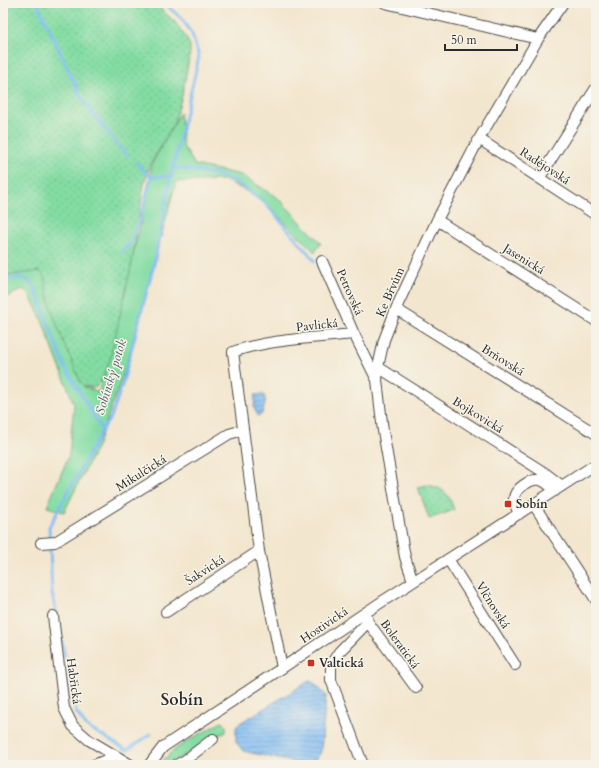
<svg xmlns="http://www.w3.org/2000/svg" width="599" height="768" viewBox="0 0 599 768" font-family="Cardo,serif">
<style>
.grass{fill:#83dda3;stroke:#578467}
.park{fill:url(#park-dots);stroke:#578467}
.water{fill:url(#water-rules);stroke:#567490}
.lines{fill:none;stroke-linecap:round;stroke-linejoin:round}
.stream{stroke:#81bdf4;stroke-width:3}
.minor-casing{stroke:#494743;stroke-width:12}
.minor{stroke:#fff;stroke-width:10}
.poi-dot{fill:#c8321e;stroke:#f7f3e8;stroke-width:1.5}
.labels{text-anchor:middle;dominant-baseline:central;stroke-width:3;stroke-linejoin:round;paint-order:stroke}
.street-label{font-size:12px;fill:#2b2b2b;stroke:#f7f3e8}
.poi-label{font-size:12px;font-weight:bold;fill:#2b2b2b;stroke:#f7f3e8;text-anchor:start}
.water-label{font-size:13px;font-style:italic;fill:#455767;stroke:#f7f3e8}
.district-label{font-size:16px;font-weight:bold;fill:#2b2b2b;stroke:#f7f3e8}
</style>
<defs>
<pattern id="park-dots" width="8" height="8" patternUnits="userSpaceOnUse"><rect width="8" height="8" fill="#83dda3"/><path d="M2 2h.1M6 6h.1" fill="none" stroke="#71be8c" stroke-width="1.8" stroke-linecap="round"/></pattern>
<pattern id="water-rules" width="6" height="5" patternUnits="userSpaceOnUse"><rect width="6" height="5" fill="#81bdf4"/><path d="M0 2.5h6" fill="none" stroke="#6a9ac6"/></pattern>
</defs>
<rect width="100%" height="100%" fill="#f7f3e8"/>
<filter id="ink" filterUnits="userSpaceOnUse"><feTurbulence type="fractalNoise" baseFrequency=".025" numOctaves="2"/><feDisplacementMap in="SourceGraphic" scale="8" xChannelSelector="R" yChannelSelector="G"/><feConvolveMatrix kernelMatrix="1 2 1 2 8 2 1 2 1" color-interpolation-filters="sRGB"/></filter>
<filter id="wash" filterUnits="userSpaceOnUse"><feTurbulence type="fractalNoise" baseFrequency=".012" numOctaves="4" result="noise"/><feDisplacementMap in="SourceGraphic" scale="16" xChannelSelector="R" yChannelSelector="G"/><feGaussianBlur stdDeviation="0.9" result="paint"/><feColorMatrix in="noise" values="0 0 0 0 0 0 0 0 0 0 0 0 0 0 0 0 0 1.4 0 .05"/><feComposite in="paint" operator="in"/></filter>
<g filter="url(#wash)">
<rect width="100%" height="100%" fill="#f3e6ce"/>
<path class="grass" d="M180,113L183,146L195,165L241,175L277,197L321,243L315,252L260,198L224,180L176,182L125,369L98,444L64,512L47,507L69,455L74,404L41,318L30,296L23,289L3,299V266L15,263L46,272L51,304L77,358L84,387L99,392L141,222L152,164Z
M222,722L226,726V732L216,736L168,765H160C171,747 204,732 222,722Z"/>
<path class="park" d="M3,3H154L174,21L185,36L190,45V53L182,96L174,123L150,165L144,184L132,262L110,360L103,378L97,386L93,388L85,386L80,381C69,353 53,321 47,291C45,284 46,277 40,271L3,276Z
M428,485C445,489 449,494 454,510L429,519L418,487Z"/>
<path class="water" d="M263,394C268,400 264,407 262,414L258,416L254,408L255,395Z
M309,681H312L326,695L321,751L318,757L306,765L243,751L236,742V727L240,723Z"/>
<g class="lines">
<path class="stream" d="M37,3L82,99L118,146L127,155
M136,163L151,177L172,176
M173,167L215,174L234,181L265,203L315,261
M121,252L130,244L141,217L151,177
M3,281C19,277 21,273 34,286L64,365L102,430
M57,615L52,594L49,527L102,430L111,417L123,382L154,264L173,167L199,57L192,34L182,19L164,3
M59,626L76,712L87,727L127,750L151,734"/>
</g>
</g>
<g filter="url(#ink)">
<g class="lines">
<g class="minor-casing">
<path id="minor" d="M385,3L538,39
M479,139L596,215
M540,177L596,88
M437,220L596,321
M322,261L354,334
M396,309L596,434
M378,367L545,473L562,486
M534,505L596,600
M519,514C517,509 514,503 514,499C514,489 531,478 540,480C546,481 551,487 555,491
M41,543L55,542L229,434L243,430
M448,559L515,665
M413,581L405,557L383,431L377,380L378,367L384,340L398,304L437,220L479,139L538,39L563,3
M166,612L259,551
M53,616L64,708L73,726L89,740L131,765
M367,617L368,622L416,688
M282,668L259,551L233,352C268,339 317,338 354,334L376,378
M94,765L115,756
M149,765L163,747L383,601L596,464
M176,765L184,761L213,739
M363,765L331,680V664L339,652L368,622"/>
</g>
<use href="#minor" class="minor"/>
</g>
</g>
<g class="poi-dot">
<rect x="504" y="500" width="8" height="8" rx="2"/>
<rect x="307" y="659" width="8" height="8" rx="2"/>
</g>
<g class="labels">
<g class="street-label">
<text transform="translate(545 166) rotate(33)">Radějovská</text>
<text transform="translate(524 259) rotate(32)">Jasenická</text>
<text transform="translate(350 292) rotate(66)">Petrovská</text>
<text transform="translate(390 292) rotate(-66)">Ke Břvům</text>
<text transform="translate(317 325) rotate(-6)">Pavlická</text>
<text transform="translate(503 360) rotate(32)">Brňovská</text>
<text transform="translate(478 415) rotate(32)">Bojkovická</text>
<text transform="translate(141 473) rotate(-32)">Mikulčická</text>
<text transform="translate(205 570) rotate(-33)">Šakvická</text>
<text transform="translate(493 605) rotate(58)">Vlčnovská</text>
<text transform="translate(324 625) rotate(-34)">Hostivická</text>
<text transform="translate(400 644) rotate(54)">Boleratická</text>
<text transform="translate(74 681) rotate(82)">Habřická</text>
</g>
<g class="poi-label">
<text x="516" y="504">Sobín</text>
<text x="319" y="663">Valtická</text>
</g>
<g class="water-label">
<text transform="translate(111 377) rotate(-73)">Sobínský potok</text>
</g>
<g class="district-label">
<text x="182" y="700">Sobín</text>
</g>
</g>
<rect width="599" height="768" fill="none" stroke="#f7f3e8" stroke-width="16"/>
<path d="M445 44v6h72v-6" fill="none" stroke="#2b2b2b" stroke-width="2"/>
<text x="451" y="44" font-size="12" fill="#2b2b2b" stroke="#f7f3e8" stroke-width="3" paint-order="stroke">50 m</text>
</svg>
